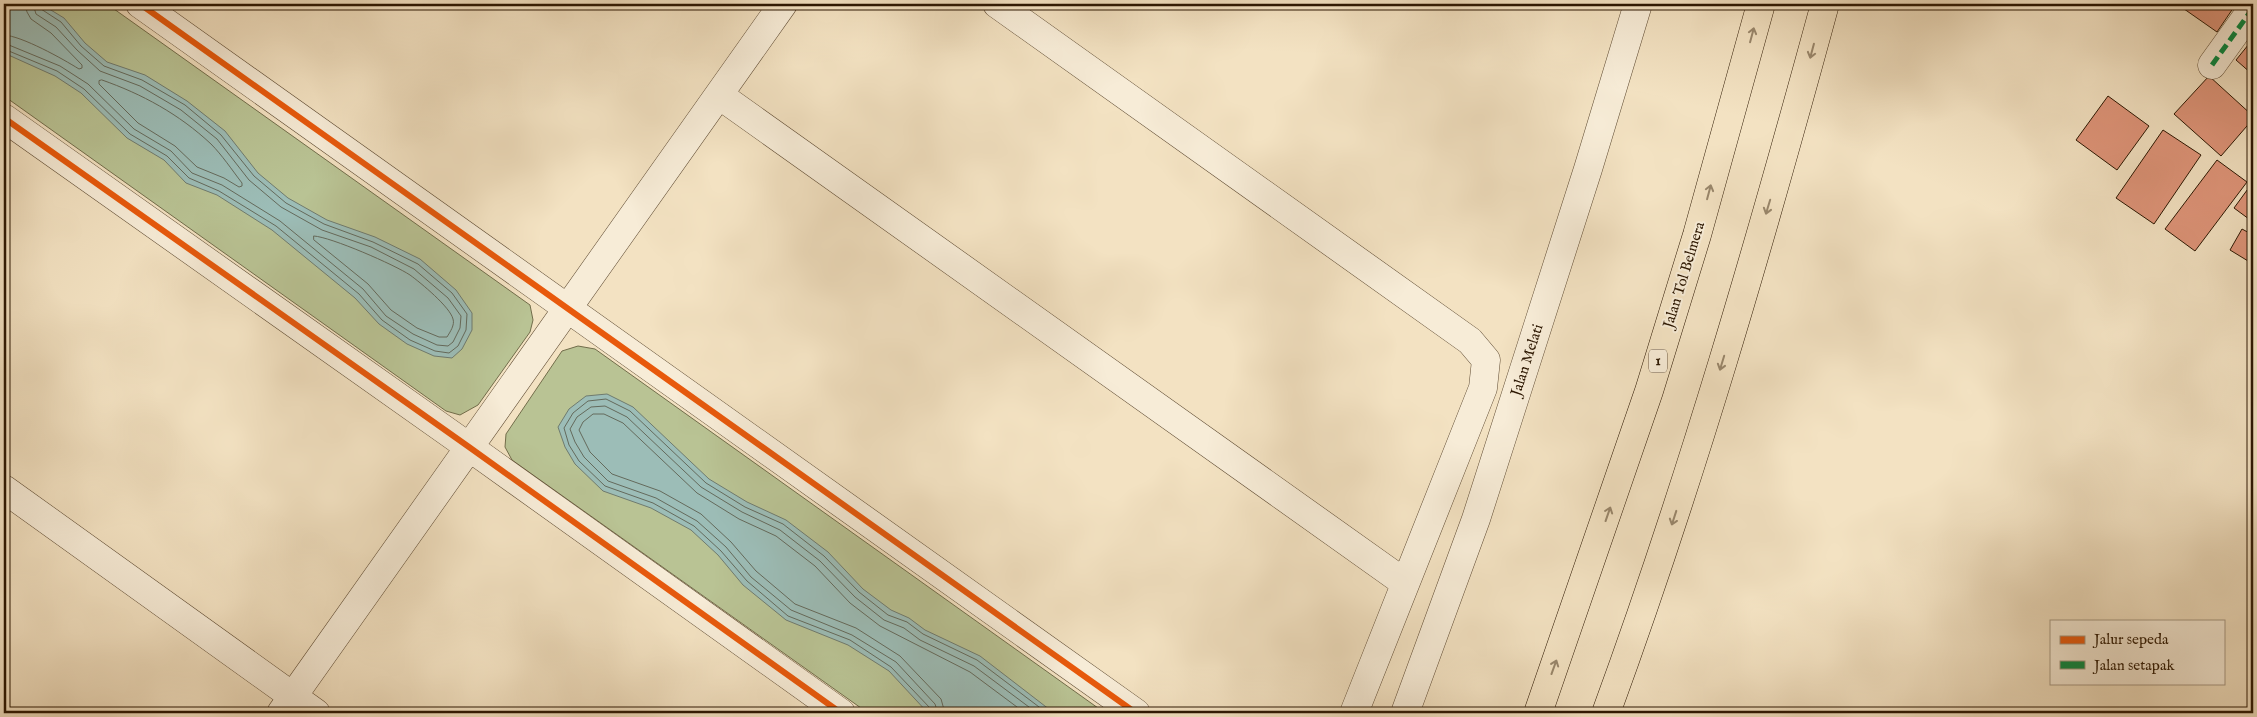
<svg xmlns="http://www.w3.org/2000/svg" width="2257" height="717" viewBox="0 0 2257 717" font-family="'IM FELL English',serif">
<style>
.green{fill:#b9c394;stroke:#726d4b}
.water{fill:#9cbdb7;stroke:#6f7b6f}
.lines{fill:none;stroke-linecap:round;stroke-linejoin:round}
.shore{stroke:#646a5c;stroke-width:1}
.building{fill:#df957a;stroke:#2c1702}
.street-casing{stroke:#5e4a32;stroke-width:29}
.highway-casing{stroke:#2c1702;stroke-width:29}
.street{stroke:#f7ecd7;stroke-width:28}
.highway{stroke:#f3e2c2;stroke-width:28}
.quiet{stroke:#00873e;stroke-width:5;stroke-dasharray:10 5;stroke-linecap:butt}
.cycleway-casing{stroke:#f7ecd7;stroke-width:9}
.cycleway{stroke:#e8590c;stroke-width:6}
.oneway{stroke:#99876c}
.labels{text-anchor:middle;dominant-baseline:central;stroke-width:4;stroke-linejoin:round;paint-order:stroke}
.shield{fill:#f7ecd7;stroke:#695742;stroke-width:1}
.shield-label{font-size:14px;font-weight:bold;fill:#2c1702}
.street-label{font-size:15px;fill:#2c1702;stroke:#f7ecd7}
</style>
<rect width="100%" height="100%" fill="#f3e2c2"/>
<filter id="stains"><feTurbulence type="fractalNoise" baseFrequency=".004" numOctaves="4"/><feColorMatrix values="0 0 0 0 .2 0 0 0 0 .09 0 0 0 0 .02 0 0 0 .5 -.17"/></filter>
<radialGradient id="worn" r=".72"><stop offset=".6" stop-color="#630" stop-opacity="0"/><stop offset="1" stop-color="#630" stop-opacity=".3"/></radialGradient>
<path class="green" d="M4,4H107L530,305L533,320L530,332L478,405L460,415L446,411L4,96Z
M578,346L595,349L1105,713H868L512,460L505,447L506,434L562,351Z"/>
<path class="water" d="M4,4H41L64,18L85,43L107,62L145,75L187,101L225,131L258,173L288,198L327,220L375,237L420,259L456,290L472,313V330L462,349L452,358L434,356L407,344L379,324L355,298L272,230L217,195L186,183L164,160L127,138L81,93L55,76L4,53Z
M607,394L633,407L709,479L747,502L786,520L828,552L863,589L891,610L909,618L925,630L980,656L1054,713H928L889,671L848,645L786,620L743,585L718,555L691,530L651,508L603,491L575,464L565,447L558,427L569,409L586,396Z"/>
<g class="lines">
<path class="shore" d="M4,35C22,36 63,59 79,69L82,68V65L51,33L31,19L27,12L25,4
M4,43L60,66L88,84L134,129L171,151L192,173L222,185L280,221L363,289L386,316L413,334L437,345L448,346L453,342L460,328L461,316L448,298L414,269L371,247L322,230L281,207L249,180L217,139L181,110L140,86L100,71L77,50L56,27L36,14L33,4
M4,49L57,71L84,89L130,134L167,156L189,178L219,191L276,226L359,294L382,320L410,340L435,351L449,353L458,346L466,330L467,314L452,293L418,264L373,242L324,224L286,203L254,176L221,135L185,105L142,80L104,66L81,46L61,22L41,9L39,4
M102,80C142,94 179,114 211,144C222,155 232,170 242,183V186L239,187L224,178L197,167L175,146L138,123L99,84V81Z
M314,236C331,237 395,265 410,275C421,283 450,307 453,319C455,325 450,332 447,337H439L417,328L391,310L368,284L314,240Z
M932,713L930,708L891,667L850,640L788,616L747,581L721,551L694,526L653,503L605,486L579,461L569,445L564,428L573,413L588,401L606,399L630,411L706,483L745,507L783,524L824,556L859,592L888,615L907,622L923,634L977,660L1047,713
M938,713L935,704L896,662L852,635L791,610L751,577L726,547L697,521L656,498L608,481L584,457L575,442L570,429L577,417L591,407L605,406L627,417L701,487L742,512L780,530L820,561L855,597L884,620L904,628L920,640L974,666L1037,713
M945,713L941,699L900,656L856,628L795,604L756,571L731,542L701,514L660,491L612,474L590,452L579,430L583,422L593,414H604L623,423L697,493L739,519L776,536L815,566L850,603L880,626L970,672L1025,713"/>
</g>
<path class="building" d="M2177,4H2236L2217,32Z
M2253,39V72L2252,74L2236,60Z
M2209,76L2253,116V119L2221,156L2174,114Z
M2108,96L2149,126L2117,170L2076,140Z
M2163,130L2201,155L2154,224L2116,198Z
M2217,160L2247,182L2195,251L2165,229Z
M2253,182V222L2234,208Z
M2242,229L2253,235V264L2230,250Z"/>
<g class="lines">
<g class="street-casing">
<path id="street" d="M140,4L1136,713
M997,4L1470,341L1486,360L1483,388L1354,713
M2212,65L2253,8
M719,95L1405,583
M4,118L469,447L841,713
M4,489L316,713
M281,713L783,4
M1405,713L1476,519L1588,169L1638,4"/>
</g>
<g class="highway-casing">
<path id="highway" d="M1538,713L1649,391L1697,235L1761,4
M1606,713C1691,481 1760,243 1825,4"/>
</g>
<use href="#street" class="street"/>
<use href="#highway" class="highway"/>
<path class="quiet" d="M2212,65L2253,8"/>
<g class="cycleway-casing">
<path id="cycleway" d="M140,4L1136,713
M4,118L469,447L841,713"/>
</g>
<use href="#cycleway" class="cycleway"/>
</g>
<defs><path id="oneway-shaft" d="M-6 0H5M1.5-3L5.5 0L1.5 3" fill="none" stroke-width="1.6" stroke-linecap="round" stroke-linejoin="round" transform="scale(1.25)"/></defs>
<g class="oneway">
<use href="#oneway-shaft" transform="translate(1752 35) rotate(-75)"/>
<use href="#oneway-shaft" transform="translate(1812 51) rotate(105)"/>
<use href="#oneway-shaft" transform="translate(1709 192) rotate(-75)"/>
<use href="#oneway-shaft" transform="translate(1768 207) rotate(107)"/>
<use href="#oneway-shaft" transform="translate(1722 363) rotate(107)"/>
<use href="#oneway-shaft" transform="translate(1608 514) rotate(-71)"/>
<use href="#oneway-shaft" transform="translate(1674 518) rotate(108)"/>
<use href="#oneway-shaft" transform="translate(1554 667) rotate(-70)"/>
</g>
<g class="labels">
<rect class="shield" x="1649" y="349.5" width="18" height="23" rx="4"/>
<g class="shield-label">
<text x="1658" y="361">1</text>
</g>
<g class="street-label">
<text transform="translate(1684 275) rotate(-73)">Jalan Tol Belmera</text>
<text transform="translate(1527 360) rotate(-72)">Jalan Melati</text>
</g>
</g>
<rect width="2257" height="717" fill="none" stroke="#f3e2c2" stroke-width="20"/>
<rect x="5" y="5" width="2247" height="707" fill="none" stroke="#2c1702" stroke-width="2.5"/>
<rect x="10" y="10" width="2237" height="697" fill="none" stroke="#2c1702"/>
<rect x="2050" y="620" width="175" height="65" fill="#f7ecd7" stroke="#a69782"/>
<rect x="2060" y="636" width="25" height="8" fill="#e8590c" stroke="#a69782"/>
<text x="2094" y="644" font-size="15" fill="#2c1702">Jalur sepeda</text>
<rect x="2060" y="661" width="25" height="8" fill="#00873e" stroke="#a69782"/>
<text x="2094" y="670" font-size="15" fill="#2c1702">Jalan setapak</text>
<rect width="100%" height="100%" filter="url(#stains)"/>
<rect width="100%" height="100%" fill="url(#worn)"/>
</svg>
